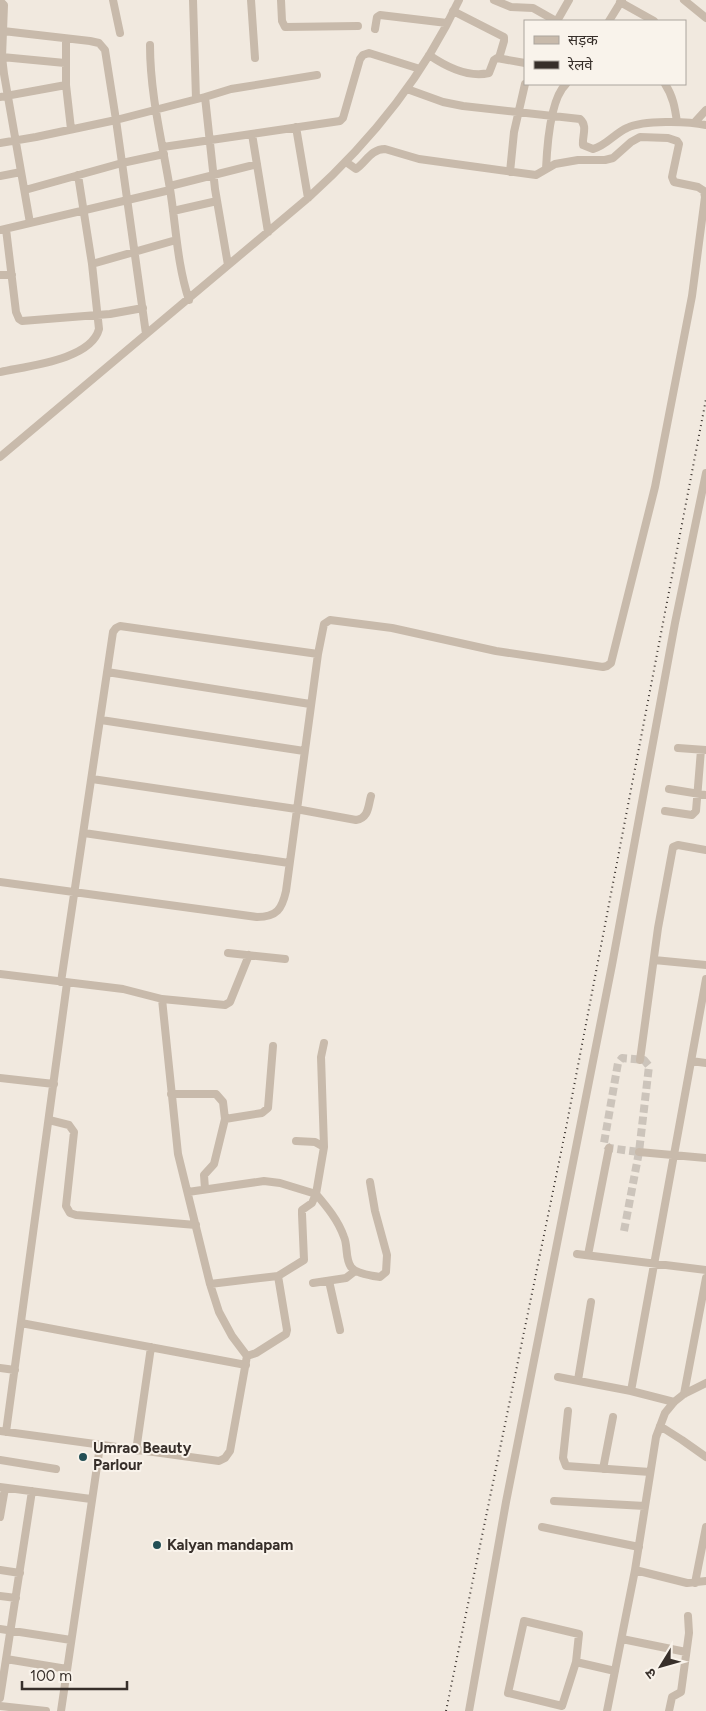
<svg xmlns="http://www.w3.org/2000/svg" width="706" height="1711" viewBox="0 0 706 1711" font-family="Figtree,'Noto Sans Devanagari',sans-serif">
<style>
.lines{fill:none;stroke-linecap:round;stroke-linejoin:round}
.minor-tunnel{stroke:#ccc4bb;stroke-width:8;stroke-dasharray:8 4;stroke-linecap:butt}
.minor{stroke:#c8baab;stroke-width:8}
.rail{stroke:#372f2a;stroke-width:2;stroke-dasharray:1 4;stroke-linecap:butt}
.poi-dot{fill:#234f55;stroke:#f9f3eb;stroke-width:2}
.labels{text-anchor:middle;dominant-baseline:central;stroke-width:4;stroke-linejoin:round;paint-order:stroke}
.poi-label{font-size:15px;font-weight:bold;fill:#372f2a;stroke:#f9f3eb;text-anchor:start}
</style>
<rect width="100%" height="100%" fill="#f1e9df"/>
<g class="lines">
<path class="minor-tunnel" d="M624,1231L639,1152L649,1066L644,1060L622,1058L618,1063L604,1143L609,1148L639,1152"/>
<path class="minor" d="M113,0L120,33
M193,0L196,99
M251,0L255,58
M281,0L282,21L285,27L358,26
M494,0L511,7L533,8L556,21
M684,0L706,18
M0,1L4,5L2,57L4,74L30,223
M620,2L654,21
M453,11L504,37V41L499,58
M557,21L569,0
M609,21L622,0
M375,29L377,17L380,15L447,23
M66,39V85L71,129
M150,45C150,94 162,141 170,189C176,226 177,264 189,300
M429,55C445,66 468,78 489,73L494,60L497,58L525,63
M2,57L65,63
M665,84C673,96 675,108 677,122
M407,89L443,102L463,106L580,119C588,126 582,136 583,145L593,149C606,146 615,133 627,128C643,120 688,121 706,125
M0,97L66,85
M205,97L231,89L317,75
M695,122L706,110
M296,127L308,198
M252,134L268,232
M0,143L36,137L116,120L105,50L99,43L90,41L3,31
M163,147L340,121L343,118L360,59L363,55L369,53L420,69
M546,169C547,147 550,99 566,84
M510,172L514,132L525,84
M0,176L21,172
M170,186L257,164
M25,190L122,163L164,154
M173,211L217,201
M6,229L16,312L19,319L22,321L110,314L143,308
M0,230L170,190
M92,264L176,240
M0,275H12
M146,334L116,120L205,97L215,189L228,265
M0,372C27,366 91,360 99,329L92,264L78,175
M0,457L308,198C370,142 423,77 459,0
M107,672L310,704
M101,720L304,751
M678,748L706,750
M92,779L296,809L356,820C369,818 368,806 371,796
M669,789L706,795
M665,811L692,815L696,811L701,750
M84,833L289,863
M0,882L257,917C277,917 282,909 286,891L318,654L324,624L330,620L392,628L496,651L603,667L607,666L611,663L655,487L692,296L705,197L704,191L698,187L674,182L672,177L679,144L677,141L668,138L640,137L631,142L613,158L605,160H578L555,164L536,175L419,159L385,149C371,149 366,162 356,169L346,162
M228,953L285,959
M654,960L706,965
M0,974L123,989L162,999L178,1154L210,1284L219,1312L232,1336L247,1356L230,1451L225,1458L219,1461L0,1431
M61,982L113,632L116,628L120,626L318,654
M162,999L225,1005L230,1002L249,955
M324,1043L321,1057L324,1147
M640,1060L658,928L673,847L678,845L706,850
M691,1061L706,1063
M0,1078L54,1084
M171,1094H216L223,1102L225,1119
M49,1120L69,1125L74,1132L66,1206L70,1213L76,1215L196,1225
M639,1152L706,1158
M205,1189L204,1175L214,1164L225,1119L262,1113L268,1108L273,1046
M188,1192L264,1181L280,1183L316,1194L324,1147L315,1142L296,1141
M316,1194C327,1207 338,1220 344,1237C348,1246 345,1259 351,1267C356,1274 373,1276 380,1277L386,1272L387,1255L375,1211L370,1182
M577,1254L706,1270
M588,1255L609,1148
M278,1276L304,1260L302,1214V1210L312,1203L316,1194
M329,1281L340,1330
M313,1283L346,1278L355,1271
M210,1284L278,1276L287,1330L286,1334L256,1353L247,1356
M21,1323L246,1365
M0,1368L15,1370
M558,1377L631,1391L674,1402
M578,1380L591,1302
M631,1391L706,979
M684,1394L706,1278
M568,1411L563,1458L566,1466L650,1472
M660,1426L682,1440L706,1457
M6,1432L67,983
M136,1451L151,1347
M0,1460L56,1469
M603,1469L613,1417
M0,1487L91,1499
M554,1501L645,1506
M0,1517L5,1488
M542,1527L639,1547
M0,1570L20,1573
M635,1570L687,1583L706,1581
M695,1583L706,1527
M0,1596L16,1598
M0,1629L71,1640
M622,1639L686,1652
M6,1659L67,1669
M576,1662L579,1634L524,1621L508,1693L562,1706L576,1662L615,1671
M0,1698L32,1491
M0,1706L46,1711
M61,1711L100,1446
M469,1711L506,1502L612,965L675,623L706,473
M607,1711L635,1570L656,1437L665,1413L674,1402L684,1394L706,1383
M669,1711L672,1697L681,1692L689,1633L688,1616"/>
<path class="rail" d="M446,1711L566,1128L706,399"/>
</g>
<g class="poi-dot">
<circle cx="83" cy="1457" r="5"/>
<circle cx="157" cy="1545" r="5"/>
</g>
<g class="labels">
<g class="poi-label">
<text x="93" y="1448">Umrao Beauty<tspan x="93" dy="17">Parlour</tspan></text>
<text x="167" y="1545">Kalyan mandapam</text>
</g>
</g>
<rect x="524" y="20" width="162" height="65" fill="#f9f3eb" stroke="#aba59e"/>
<rect x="534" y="36" width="25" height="8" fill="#c8baab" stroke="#aba59e"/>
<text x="568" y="45" font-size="15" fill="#372f2a">सड़क</text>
<rect x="534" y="61" width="25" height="8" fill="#372f2a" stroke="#aba59e"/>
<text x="568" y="70" font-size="15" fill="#372f2a">रेलवे</text>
<g transform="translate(661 1666) rotate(233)" stroke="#f9f3eb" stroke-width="4" paint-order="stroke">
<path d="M0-4L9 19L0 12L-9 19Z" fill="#372f2a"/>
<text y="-8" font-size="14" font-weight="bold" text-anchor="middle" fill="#372f2a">उ</text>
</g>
<path d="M22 1681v8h105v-8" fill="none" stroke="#372f2a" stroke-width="2.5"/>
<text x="30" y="1681" font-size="15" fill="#372f2a" stroke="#f9f3eb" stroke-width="4" paint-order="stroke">100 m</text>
</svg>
